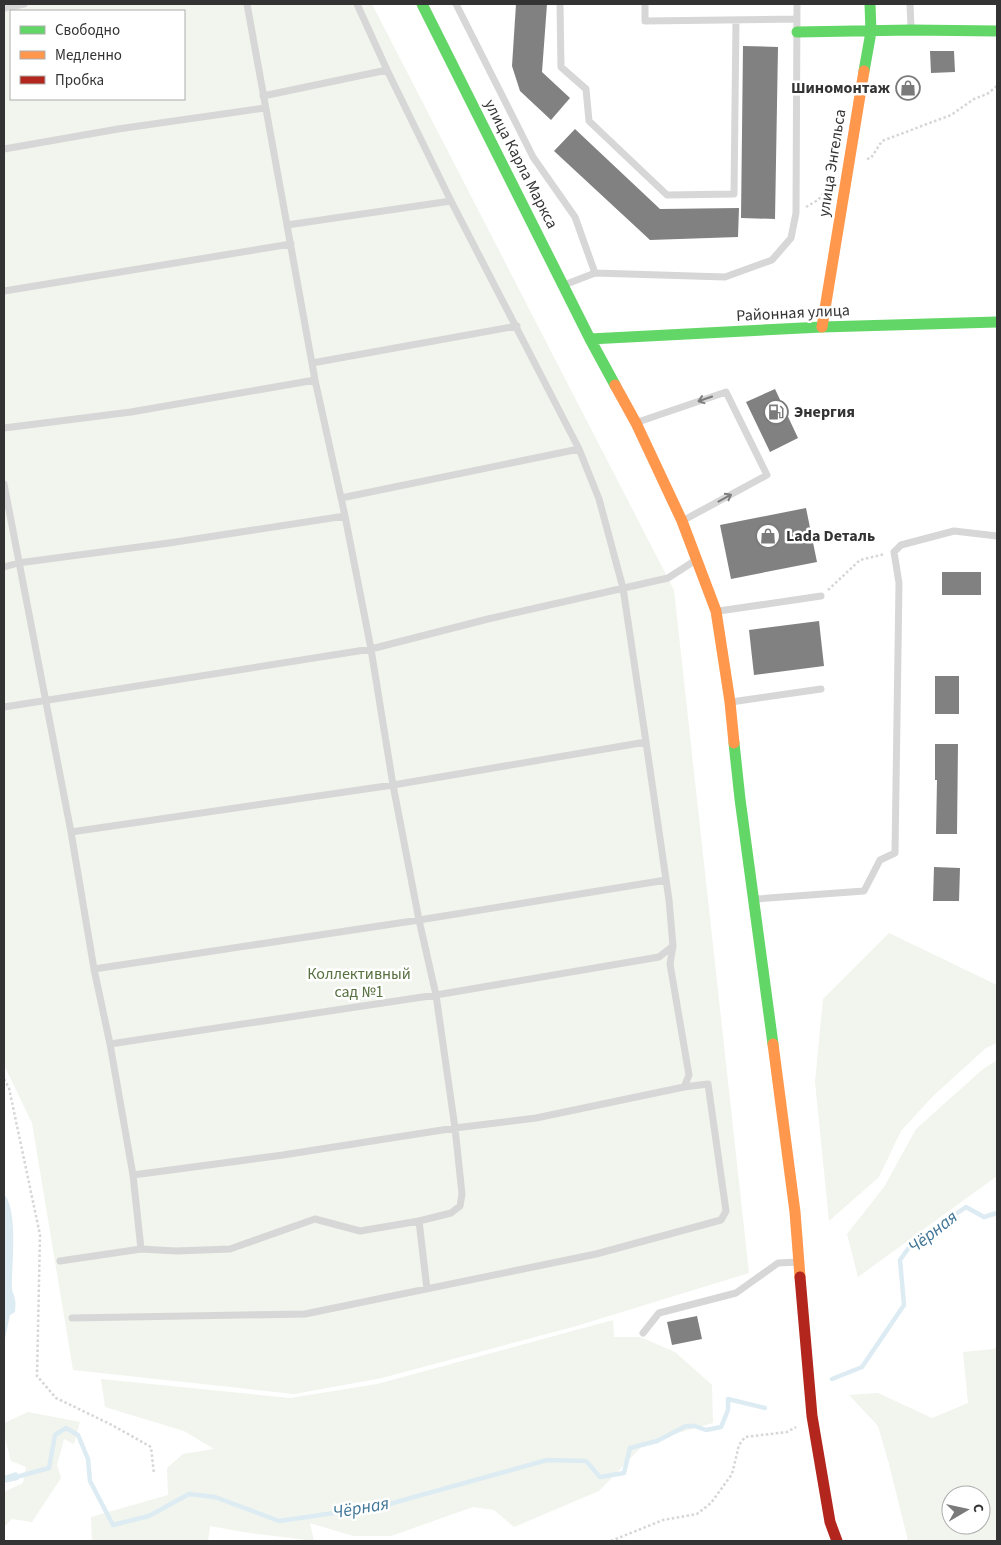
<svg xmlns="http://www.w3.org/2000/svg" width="1001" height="1545" viewBox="0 0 1001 1545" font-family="'Source Sans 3',sans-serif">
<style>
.green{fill:#f1f5ed;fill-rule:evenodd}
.water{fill:#ddebf3}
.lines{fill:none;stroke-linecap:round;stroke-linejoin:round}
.stream{stroke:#ddebf3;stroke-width:4.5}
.building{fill:#818181}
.path{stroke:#d6d6d6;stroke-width:2.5;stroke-dasharray:2.5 2.5;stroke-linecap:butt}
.lane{stroke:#d7d7d7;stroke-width:7}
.fast{stroke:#63d668;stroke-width:11}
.slow{stroke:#ff974d;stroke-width:11}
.jam{stroke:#b3261e;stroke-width:11}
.oneway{stroke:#7d7d7d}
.labels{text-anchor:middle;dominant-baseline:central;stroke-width:5;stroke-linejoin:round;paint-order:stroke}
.poi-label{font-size:16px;font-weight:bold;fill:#333;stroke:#fff;text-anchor:start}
.street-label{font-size:16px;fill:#333;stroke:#fff}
.park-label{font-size:16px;fill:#56703f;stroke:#fff}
.water-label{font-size:18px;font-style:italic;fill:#3f7597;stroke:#fff}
</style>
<rect width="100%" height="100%" fill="#fff"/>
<path class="green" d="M4,4H372L674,590L749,1273L573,1327L382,1378L294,1394L73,1370L32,1123L4,1065ZM11,11H184V99H11Z
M889,933L997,985V1043L986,1048L933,1096L901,1131L879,1177L829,1221L815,1082L823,999Z
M997,1060V1176L858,1277L847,1234L884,1187L916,1129L983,1069Z
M613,1320L614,1337H640L675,1352L712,1385L713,1423L646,1442L599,1491L514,1527L494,1510L473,1507L391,1536H353L310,1523L314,1541L243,1532L210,1526L208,1541H92L91,1517L168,1495L167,1468L183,1454L214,1449L184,1431L105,1407L101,1379L290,1398L377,1384Z
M997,1345V1541H908L889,1464L878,1426L849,1395L878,1393L932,1418L968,1403L963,1352L994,1349ZM951,1495H981V1525H951Z
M28,1412L80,1422L74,1444L64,1439L57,1465L61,1478L32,1522L12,1519L4,1527V1492L23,1483L26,1467L11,1461L4,1434V1423Z"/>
<path class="water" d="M4,1194C19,1211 11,1267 12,1289C12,1293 15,1296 15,1300C16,1303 15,1308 15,1312L10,1315L4,1343Z
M16,1472L20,1476L18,1480L4,1483V1476Z"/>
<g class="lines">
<path class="stream" d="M832,1379L862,1367L904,1305L900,1260L910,1246L966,1207L984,1217L997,1213
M4,1478L20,1476L49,1468L55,1435L66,1428L78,1435L88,1459L90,1481L113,1525L149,1516L189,1494L215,1497L279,1521L382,1506L547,1460L586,1461L600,1477L624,1473L630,1448L657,1441L686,1426H695L706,1430L721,1427L728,1410V1399L765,1408"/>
</g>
<path class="building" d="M516,4H547L542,72L570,98L551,120L520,91L512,66Z
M743,46L778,47L775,219L741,218Z
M930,51H954L955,72L931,73Z
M575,129L660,209L739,208L738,237L650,240L554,151Z
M775,389L798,438L770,452L746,402Z
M806,508L817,562L731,579L720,525Z
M942,572H981V595H942Z
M819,621L824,666L754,675L749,630Z
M935,676H959V714H935Z
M935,744H958L957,834H936L937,780H935Z
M934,867L960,868L959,901H933Z
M697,1316L702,1339L672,1345L667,1322Z"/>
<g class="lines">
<path class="path" d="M867,159L871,158L882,141L951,115L974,99L987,94L997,86
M806,207L818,200L829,186
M828,590L860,560L885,554
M4,1079L9,1088L40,1235L37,1376L56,1398L112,1425L151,1447L154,1474
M611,1541L663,1520L697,1514L711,1503L732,1474L739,1445L745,1437L787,1432L796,1427"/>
<path class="lane" d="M456,4L533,157L575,217L595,273
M560,4L561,67L586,89L589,121L667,195L734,194L736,20
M645,4V21L797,19
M910,4L911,27
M4,8L24,4
M263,96L387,70
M4,149L118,129L265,108
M287,225L451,201
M564,285L595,273L725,277L772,260L791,238L796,213L797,4
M4,291L291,244
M312,363L517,326
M638,422L726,392L767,475L684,520
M4,428L131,412L315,380
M4,484L71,832L94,969L110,1044L133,1175L141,1249
M341,498L579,449
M4,567L18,563L169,543L345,516
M719,611L821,596
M731,702L821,689
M4,707L371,649L488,619L668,578L696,560
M71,832L393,785L646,742L623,588L599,499L579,449L451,201L387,70L357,4
M756,899L864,891L880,860L895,853L899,583L894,552L901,545L954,531L997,536
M94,969L419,920L666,880
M110,1044L436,995L659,957L673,946L669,900L646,742
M133,1175L283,1155L455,1128L536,1118L684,1087L689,1075L670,964L673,946
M419,1221L427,1289
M60,1261L141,1249L176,1251L230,1249L315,1219L360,1231L419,1221L451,1213L460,1206L462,1194L455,1128L436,995L419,920L393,785L371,649L345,516L315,380L247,4
M72,1318L305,1314L596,1254L721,1220L726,1211L708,1084L684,1087
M643,1333L659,1313L736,1293L778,1263L798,1262"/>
<path class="fast" d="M422,4L590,339L615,385
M797,32L911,30L997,31
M864,71L871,32L870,4
M590,339L822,327L997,322
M734,743L740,799L773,1044"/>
<path class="slow" d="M822,327L864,71
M615,385L636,423L682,521L716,611L730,702L734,743
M773,1044L795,1212L800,1277"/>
<path class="jam" d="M800,1277L812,1416L830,1522L837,1541"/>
</g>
<defs><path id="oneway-shaft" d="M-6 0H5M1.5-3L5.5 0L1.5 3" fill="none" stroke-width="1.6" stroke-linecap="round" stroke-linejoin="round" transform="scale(1.25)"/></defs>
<g class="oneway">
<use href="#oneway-shaft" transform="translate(705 399) rotate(161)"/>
<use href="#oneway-shaft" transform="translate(725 498) rotate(-29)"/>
</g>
<defs>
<g id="shop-ring" transform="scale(1.25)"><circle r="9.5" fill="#fff" stroke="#7a7a7a" stroke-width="1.5"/><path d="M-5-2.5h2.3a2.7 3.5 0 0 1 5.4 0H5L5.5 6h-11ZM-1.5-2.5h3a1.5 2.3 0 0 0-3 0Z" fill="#7a7a7a"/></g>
<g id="fuel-ring" transform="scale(1.25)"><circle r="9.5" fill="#fff" stroke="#7a7a7a" stroke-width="1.5"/><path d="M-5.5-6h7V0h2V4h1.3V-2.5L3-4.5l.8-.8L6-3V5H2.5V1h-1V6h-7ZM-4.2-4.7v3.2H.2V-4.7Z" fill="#7a7a7a"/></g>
</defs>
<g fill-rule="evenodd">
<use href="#shop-ring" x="908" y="88"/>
<use href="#fuel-ring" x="776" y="412"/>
<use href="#shop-ring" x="768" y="536"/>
</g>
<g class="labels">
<g class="poi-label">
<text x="890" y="88" text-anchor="end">Шиномонтаж</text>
<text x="794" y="412">Энергия</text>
<text x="786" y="536">Lada Dеталь</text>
</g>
<g class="street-label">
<text transform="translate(832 163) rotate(-81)">улица Энгельса</text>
<text transform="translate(521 164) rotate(63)">улица Карла Маркса</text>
<text transform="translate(793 313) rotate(-3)">Районная улица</text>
</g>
<g class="park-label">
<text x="359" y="974">Коллективный<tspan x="359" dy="18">сад №1</tspan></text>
</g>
<g class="water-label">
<text transform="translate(933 1232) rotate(-38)">Чёрная</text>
<text transform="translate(361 1508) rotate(-10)">Чёрная</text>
</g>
</g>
<rect width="1001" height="1545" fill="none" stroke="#333333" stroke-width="10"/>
<rect x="10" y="10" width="175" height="90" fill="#ffffff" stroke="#adadad"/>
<rect x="20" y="26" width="25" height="8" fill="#63d668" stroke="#adadad"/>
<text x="55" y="35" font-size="15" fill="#333333">Свободно</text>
<rect x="20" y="51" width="25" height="8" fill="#ff974d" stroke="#adadad"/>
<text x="55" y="60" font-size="15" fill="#333333">Медленно</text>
<rect x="20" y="76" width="25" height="8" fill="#b3261e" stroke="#adadad"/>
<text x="55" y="85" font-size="15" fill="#333333">Пробка</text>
<g transform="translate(966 1510) rotate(81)"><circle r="24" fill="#ffffff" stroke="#adadad"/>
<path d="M0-4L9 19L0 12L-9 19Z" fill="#7a7a7a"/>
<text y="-8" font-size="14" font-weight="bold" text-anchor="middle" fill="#333333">С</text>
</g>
</svg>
